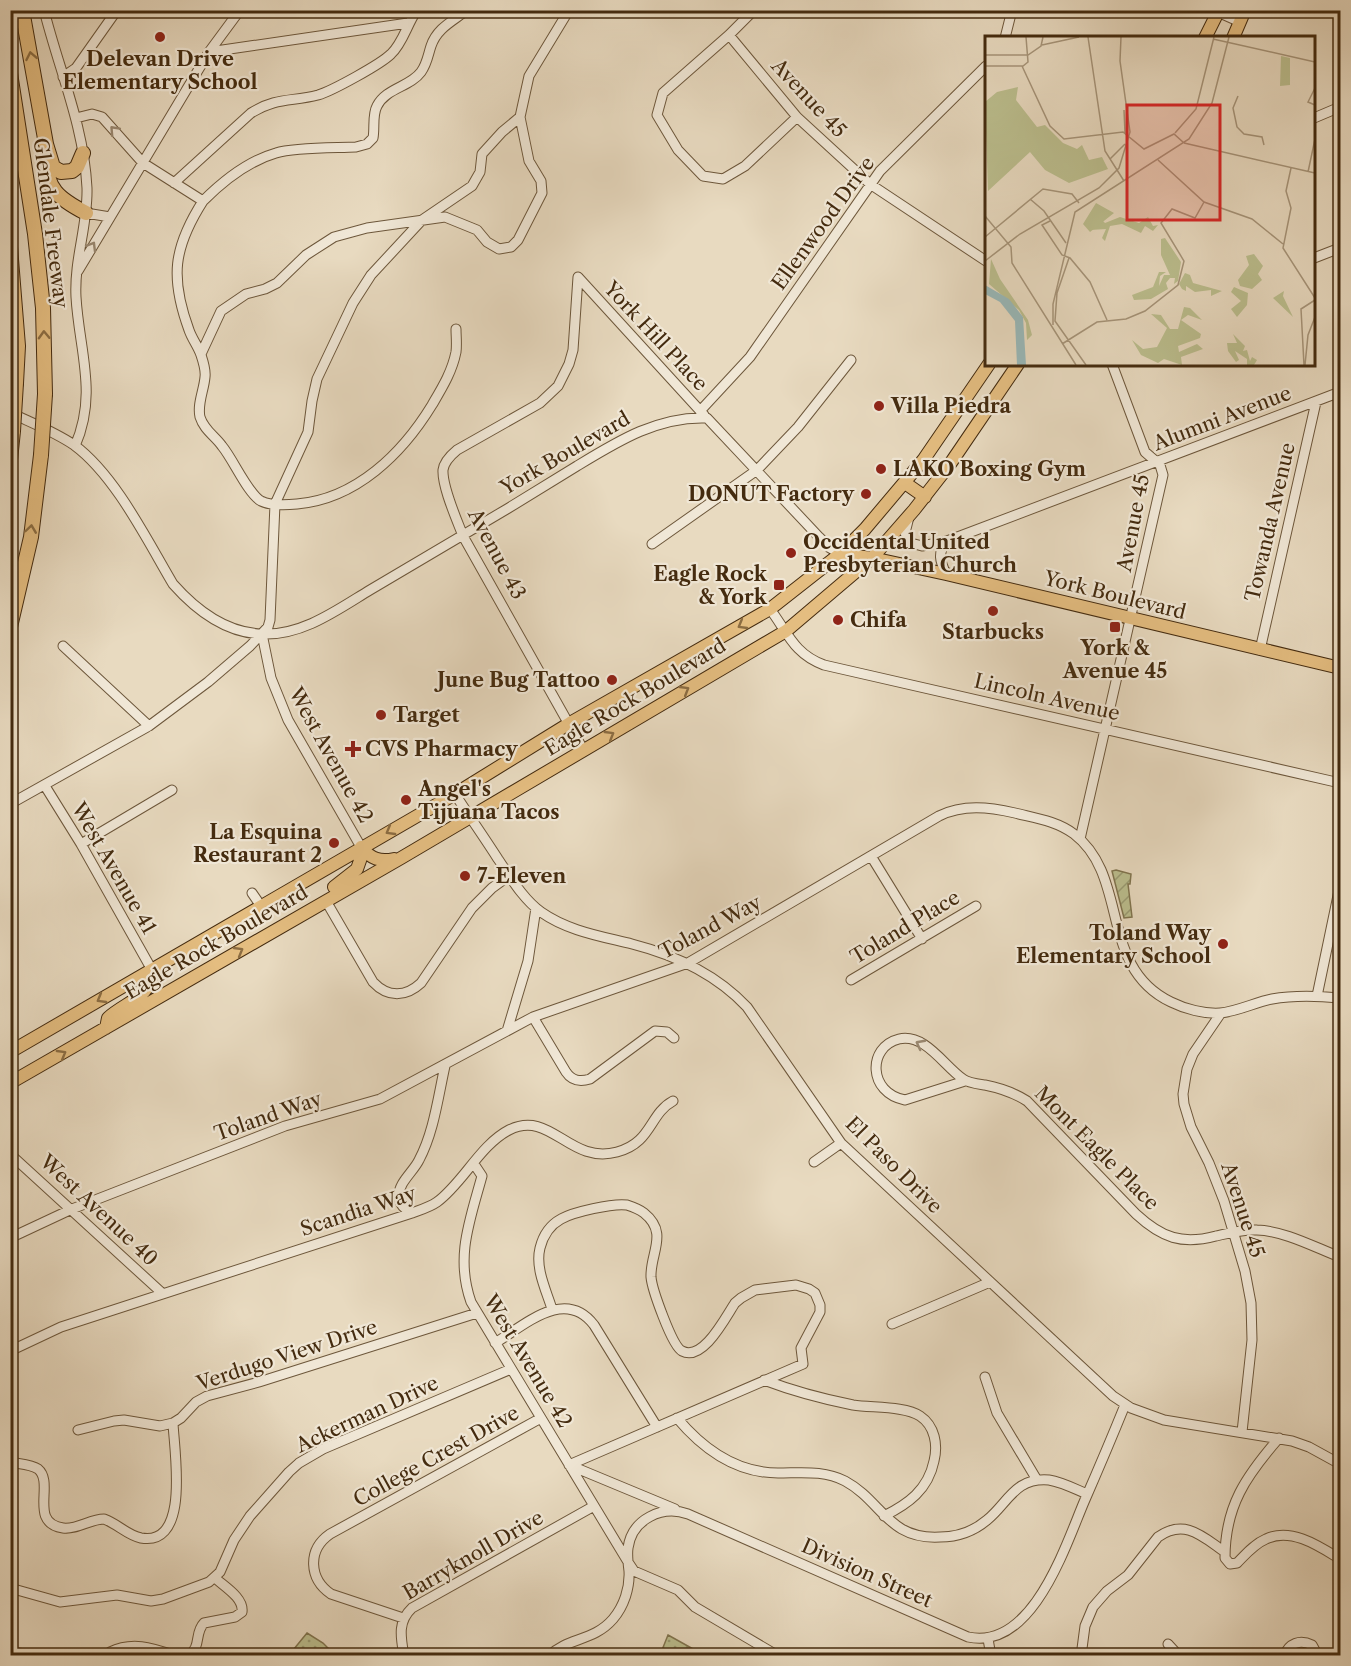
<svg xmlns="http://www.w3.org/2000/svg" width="1351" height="1666" viewBox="0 0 1351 1666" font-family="'Libre Caslon Text',serif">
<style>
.grass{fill:url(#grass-dots);stroke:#80744e;stroke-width:1.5}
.garden{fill:url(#garden-furrows);stroke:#80744e;stroke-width:1.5}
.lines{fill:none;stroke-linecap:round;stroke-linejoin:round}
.minor-casing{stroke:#6d573b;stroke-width:11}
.major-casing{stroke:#442b0f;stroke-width:14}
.highway-casing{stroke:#442b0f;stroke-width:16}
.minor{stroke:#f0e7d6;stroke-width:9}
.major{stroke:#e4bd80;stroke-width:12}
.highway{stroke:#e4bd80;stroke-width:14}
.highway-bridge-casing{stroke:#442b0f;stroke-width:16;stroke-linecap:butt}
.highway-bridge{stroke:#e4bd80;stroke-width:14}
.oneway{stroke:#8c6d42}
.oneway2{stroke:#9a8972}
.poi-dot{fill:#8f2418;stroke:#f0e7d6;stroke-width:2}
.labels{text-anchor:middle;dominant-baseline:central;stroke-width:4.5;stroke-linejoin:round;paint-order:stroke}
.poi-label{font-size:20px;font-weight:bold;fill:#442b0f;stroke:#f0e7d6;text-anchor:start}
.street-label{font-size:20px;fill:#442b0f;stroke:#f0e7d6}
.inset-road{fill:none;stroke:#a69479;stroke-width:1.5}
.view{fill:#d62828;fill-opacity:0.15;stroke:#d62828;stroke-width:3}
.inset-edge{fill:none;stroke:#442b0f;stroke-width:3}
</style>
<defs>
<pattern id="grass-dots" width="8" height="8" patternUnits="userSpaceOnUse" patternTransform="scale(1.5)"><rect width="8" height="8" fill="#bbbe8e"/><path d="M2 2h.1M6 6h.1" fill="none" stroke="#9a9b72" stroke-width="1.8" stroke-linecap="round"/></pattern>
<pattern id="garden-furrows" width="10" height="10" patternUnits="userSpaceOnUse" patternTransform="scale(1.5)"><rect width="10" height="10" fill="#bbbe8e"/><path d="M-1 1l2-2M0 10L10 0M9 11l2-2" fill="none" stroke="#9a9b72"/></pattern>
</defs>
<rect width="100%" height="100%" fill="#e8dac0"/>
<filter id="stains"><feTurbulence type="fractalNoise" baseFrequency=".00333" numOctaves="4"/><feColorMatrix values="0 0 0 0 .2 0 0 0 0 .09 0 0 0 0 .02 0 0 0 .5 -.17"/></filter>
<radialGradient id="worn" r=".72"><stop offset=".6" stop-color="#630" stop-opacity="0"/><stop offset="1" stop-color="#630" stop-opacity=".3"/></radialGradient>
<path class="grass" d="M307,1633L323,1643L335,1655H289Z
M668,1635L704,1655H660Z
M10,1647L45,1652L96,1651L99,1655H11Z"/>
<path class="garden" d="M1116,870L1131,874L1130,884H1128L1132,917L1124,918L1112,871Z"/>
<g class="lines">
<g class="minor-casing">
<path id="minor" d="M44,10C59,70 84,126 87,188C88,225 74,259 76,297C79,350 98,394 75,446
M754,10L729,35L663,93L657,115L678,150L703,176L723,179L745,166L797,117
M1213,10L1240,22
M729,35L797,117L870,184L986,261
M1005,38L1012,10
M209,52L408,23
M63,77L76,68L117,10
M76,118L92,114L102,117L143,163L203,201C173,248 170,278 189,330C192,339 198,346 201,355C203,361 206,370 205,377C204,390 197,404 200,417C204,430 215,436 222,446C233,459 248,494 261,501C271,506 287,505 297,504C356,499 402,454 432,405C442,388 452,372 456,352C457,344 456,336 456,329
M1314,118L1340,107
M174,183L251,113C277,97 291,102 318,95C332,91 381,64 391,54C403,43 407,24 417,10
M203,201C223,181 248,161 276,153C295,147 335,148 356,147L367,144L373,138C375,128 372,115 377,106C386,88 410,87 421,72C427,64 428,55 431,46C437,28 453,21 467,10
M86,213L110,217
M1314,258L1340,248
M78,271L209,52L240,10
M578,277L573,350L569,364L558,386L540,403L457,450C451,455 444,462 443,470C442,487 457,520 463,536L584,751
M578,277L704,415
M201,354L221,311L246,294L265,289L277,283L306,255L334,237L367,228L445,217L477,230L487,242L499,249L511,247L518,240L542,193L541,181L529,161L520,117
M700,411L750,357L880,171L986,66
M11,413C32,423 55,432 74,445C115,475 147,540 173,584C196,610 226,633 262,634C302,636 337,610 370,590C416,563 462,536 507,509C531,494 554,480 577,466C618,441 658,416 707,418L819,537L830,548L840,554
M909,517L905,533L911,543L922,546L947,541L1340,392
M652,544L757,470L798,427L851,360
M946,574C940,561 937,553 947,541
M770,609C788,633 794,654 824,665L1340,783
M262,634L271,678L288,720L361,847
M63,646L149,726
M1260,650L1316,402
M45,786L81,844L152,970
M455,794C469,816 484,837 498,859C511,878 523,899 541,912C568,931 600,936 632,944C675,955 716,974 747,1007L841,1143L1113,1396L1131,1408L1164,1420L1292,1441L1309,1447L1340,1464
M10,804L149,726L208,682L250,646L268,627L270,620L275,504L308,432L312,401L317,379L353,303L371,275L422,220L472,186L480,172L482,154L502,132L520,117L529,76L569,10
M1080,839L1163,475L1160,465L1145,452L1112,364
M81,844L172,790
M871,856L922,939
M252,893L261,906
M326,901L373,982C388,998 406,997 421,983L472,908L492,888L510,875
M851,980L976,906
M1317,996L1340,886
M1221,1013L1193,1054L1187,1069L1183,1094L1184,1104L1191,1127L1209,1163L1224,1201L1245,1271L1251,1303L1252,1340L1242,1432
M533,1017L566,1072C572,1081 580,1082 590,1079L655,1031L667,1032L674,1038
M507,1031L528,961L536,908
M965,1081L905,1100C868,1093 867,1047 899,1039C925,1033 944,1066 963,1079C968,1083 978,1084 985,1085C1000,1088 1013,1092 1027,1101L1136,1214C1162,1238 1182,1245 1216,1236C1229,1233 1243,1229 1257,1230C1285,1231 1314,1247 1340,1257
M10,1154L162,1293
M814,1162L841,1143
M474,1164L482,1176C470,1220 455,1257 471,1302L628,1562L634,1571L678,1590L695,1607L778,1656
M412,1213C405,1210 399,1204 399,1196C398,1183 414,1171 419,1160C434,1132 438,1097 445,1066
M10,1238L72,1209L285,1126L380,1099L533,1017L688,963L939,816C963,804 989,807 1015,813C1035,818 1057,821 1074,834C1130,877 1098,967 1171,1002C1185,1009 1204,1014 1220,1013C1236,1012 1256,1002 1272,999C1295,995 1318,996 1340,998
M552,1309C546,1290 535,1268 540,1248C543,1236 550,1225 561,1219C573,1212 613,1203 627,1205C633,1207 639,1209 644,1213C669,1233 650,1253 651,1277C652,1289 672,1346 682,1351C703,1362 725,1318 735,1303L741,1298L755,1290L796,1285L809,1289L815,1293L820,1305V1312L801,1348L803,1364L569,1465
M892,1324L990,1282
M495,1343C525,1325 565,1287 594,1325L657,1427
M10,1351L61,1327L412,1213C420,1210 430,1207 437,1202C463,1183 480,1145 509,1130C551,1109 569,1165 617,1152C652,1143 649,1114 673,1101
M985,1377L997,1413L1037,1480
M764,1380C793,1391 823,1399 853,1405C872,1408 905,1406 920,1416C935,1426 938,1445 934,1461C928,1490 908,1504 884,1516
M677,1418C703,1449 736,1473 778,1473C802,1473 824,1470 845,1481C882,1501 888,1540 940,1537C957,1537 974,1531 987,1520C1008,1503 1015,1477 1049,1480C1062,1482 1075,1489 1087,1494
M78,1430L114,1421L124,1420L160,1426L173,1423L181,1418L196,1402L207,1396L259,1382L477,1313
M1279,1438C1246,1476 1225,1506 1225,1558L1230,1564L1237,1563C1245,1555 1254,1544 1266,1539C1291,1527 1319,1546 1340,1559
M10,1462C19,1464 31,1464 38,1469C55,1483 28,1523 63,1528C77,1530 90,1519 104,1519C118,1524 127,1535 141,1538C191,1547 174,1450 173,1423
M569,1465L675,1509
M10,1588L60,1602L117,1595L151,1601L163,1599L209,1582L220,1572L234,1540L250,1516L289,1472L299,1463L323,1449L511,1369
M403,1618L331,1594C309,1579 307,1550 330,1534L541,1418
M988,1639L991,1656
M1168,1644L1179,1656
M110,1652C133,1641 152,1648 176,1656
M188,1656C202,1647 194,1633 204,1623L235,1617L242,1612C244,1598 225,1587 215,1578
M404,1656C401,1638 397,1622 412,1608L594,1506
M549,1656C568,1637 593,1642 613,1619C624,1606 630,1588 629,1571C628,1563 627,1555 628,1548C632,1519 662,1505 688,1514L968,1637C1032,1651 1065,1547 1084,1502C1098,1470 1112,1437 1125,1405
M1081,1656L1085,1626L1093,1607L1107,1591L1128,1575L1158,1537C1185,1518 1203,1537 1225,1552
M1284,1656C1289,1643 1300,1639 1312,1645L1318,1656"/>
</g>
<g class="major-casing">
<path id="major" d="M1205,38L1219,10
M1233,38L1245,10
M905,483L925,497
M840,554L872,558L946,574L1340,668
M361,847C371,859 380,862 394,859
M334,887L357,869L363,852L361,847
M106,1028L108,1018C125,1002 153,997 152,970
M10,1052L455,794L570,723L770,609L840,554L865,529L924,459L989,364
M10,1083L401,858L786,631L872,558L914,510L950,464L1018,364"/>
</g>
<g class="highway-casing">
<path id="highway" d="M22,10L46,144L53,167L61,172L72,171L77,167L83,153
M10,73L35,234L43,308L45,394
M46,156C45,189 59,199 86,213
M10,247L18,346L16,383
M10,460L13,431
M10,627L31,537L41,455"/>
</g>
<use href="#minor" class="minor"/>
<use href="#major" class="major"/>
<use href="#highway" class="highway"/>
<g class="highway-bridge-casing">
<path id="highway-bridge" d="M13,431L16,383
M41,455L45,394"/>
</g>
<use href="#highway-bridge" class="highway-bridge"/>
</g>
<defs><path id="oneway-chevron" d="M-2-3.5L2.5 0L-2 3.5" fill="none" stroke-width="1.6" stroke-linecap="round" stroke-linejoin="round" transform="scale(1.5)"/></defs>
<g class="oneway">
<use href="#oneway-chevron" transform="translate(31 56) rotate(-101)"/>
<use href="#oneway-chevron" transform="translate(44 335) rotate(-92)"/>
<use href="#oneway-chevron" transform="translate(31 529) rotate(-82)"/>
<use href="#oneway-chevron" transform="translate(742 625) rotate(150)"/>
<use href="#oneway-chevron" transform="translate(685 690) rotate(-31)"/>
<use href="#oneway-chevron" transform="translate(610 735) rotate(-31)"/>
<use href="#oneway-chevron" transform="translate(390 831) rotate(150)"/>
<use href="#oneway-chevron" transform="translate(239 951) rotate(-30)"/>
<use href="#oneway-chevron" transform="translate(101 999) rotate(150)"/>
<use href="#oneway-chevron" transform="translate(62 1054) rotate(-30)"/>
</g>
<g class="oneway2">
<use href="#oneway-chevron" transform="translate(114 130) rotate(-133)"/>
<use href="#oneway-chevron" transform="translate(92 246) rotate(-59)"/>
<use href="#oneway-chevron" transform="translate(920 1044) rotate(-152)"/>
</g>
<g class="poi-dot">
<circle cx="160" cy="37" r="6"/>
<circle cx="879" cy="406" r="6"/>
<circle cx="881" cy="469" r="6"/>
<circle cx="866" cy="494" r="6"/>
<circle cx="791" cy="553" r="6"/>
<rect x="773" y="579" width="12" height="12" rx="3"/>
<circle cx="993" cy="611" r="6"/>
<circle cx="838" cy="620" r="6"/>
<rect x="1109" y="621" width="12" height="12" rx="3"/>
<circle cx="612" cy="680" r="6"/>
<circle cx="381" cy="715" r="6"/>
<path d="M350 740h6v6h6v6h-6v6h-6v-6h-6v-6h6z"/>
<circle cx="406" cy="800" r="6"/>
<circle cx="334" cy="843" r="6"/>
<circle cx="465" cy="876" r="6"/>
<circle cx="1223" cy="944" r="6"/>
</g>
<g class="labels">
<g class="poi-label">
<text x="160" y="59" text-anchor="middle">Delevan Drive<tspan x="160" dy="23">Elementary School</tspan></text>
<text x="891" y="406">Villa Piedra</text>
<text x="893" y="469">LAKO Boxing Gym</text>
<text x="854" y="494" text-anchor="end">DONUT Factory</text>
<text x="803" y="542">Occidental United<tspan x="803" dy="23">Presbyterian Church</tspan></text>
<text x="767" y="574" text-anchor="end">Eagle Rock<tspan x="767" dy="23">&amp; York</tspan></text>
<text x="850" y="620">Chifa</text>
<text x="993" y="632" text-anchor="middle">Starbucks</text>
<text x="1115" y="648" text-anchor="middle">York &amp;<tspan x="1115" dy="23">Avenue 45</tspan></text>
<text x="600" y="680" text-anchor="end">June Bug Tattoo</text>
<text x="393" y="715">Target</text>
<text x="365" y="749">CVS Pharmacy</text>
<text x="418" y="789">Angel's<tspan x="418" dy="23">Tijuana Tacos</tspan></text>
<text x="322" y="832" text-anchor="end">La Esquina<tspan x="322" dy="23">Restaurant 2</tspan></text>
<text x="477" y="876">7-Eleven</text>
<text x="1211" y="933" text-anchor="end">Toland Way<tspan x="1211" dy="23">Elementary School</tspan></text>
</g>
<g class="street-label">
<text transform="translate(809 98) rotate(47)">Avenue 45</text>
<text transform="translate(51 223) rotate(83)">Glendale Freeway</text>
<text transform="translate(823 223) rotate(-54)">Ellenwood Drive</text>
<text transform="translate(656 336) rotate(47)">York Hill Place</text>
<text transform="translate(1222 418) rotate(-21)">Alumni Avenue</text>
<text transform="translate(565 453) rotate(-30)">York Boulevard</text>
<text transform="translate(1270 522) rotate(-77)">Towanda Avenue</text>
<text transform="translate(1133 523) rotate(-79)">Avenue 45</text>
<text transform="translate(497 554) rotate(62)">Avenue 43</text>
<text transform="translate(1115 595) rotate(14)">York Boulevard</text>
<text transform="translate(635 697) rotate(-31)">Eagle Rock Boulevard</text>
<text transform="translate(1047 697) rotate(13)">Lincoln Avenue</text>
<text transform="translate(331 755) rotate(61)">West Avenue 42</text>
<text transform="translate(114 868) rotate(60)">West Avenue 41</text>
<text transform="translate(710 927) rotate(-28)">Toland Way</text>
<text transform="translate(905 927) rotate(-31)">Toland Place</text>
<text transform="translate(216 942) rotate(-30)">Eagle Rock Boulevard</text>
<text transform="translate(268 1116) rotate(-19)">Toland Way</text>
<text transform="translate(1097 1148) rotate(45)">Mont Eagle Place</text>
<text transform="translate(894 1165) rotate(45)">El Paso Drive</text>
<text transform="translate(99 1210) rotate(43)">West Avenue 40</text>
<text transform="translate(1243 1210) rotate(72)">Avenue 45</text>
<text transform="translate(358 1211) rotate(-18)">Scandia Way</text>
<text transform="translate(287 1355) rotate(-18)">Verdugo View Drive</text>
<text transform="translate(528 1361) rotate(59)">West Avenue 42</text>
<text transform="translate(367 1414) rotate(-25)">Ackerman Drive</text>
<text transform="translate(436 1456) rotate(-29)">College Crest Drive</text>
<text transform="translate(473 1555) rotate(-30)">Barryknoll Drive</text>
<text transform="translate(867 1573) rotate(24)">Division Street</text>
</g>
</g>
<g transform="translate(985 36)">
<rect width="330" height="330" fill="#e8dac0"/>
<path d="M135,181L154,187L163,181L168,190L173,189L168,195L160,190L156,197L137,188L125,190L120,205L117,202L121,193L105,194L116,183L120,187ZM180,202L196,226L193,245L189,248L190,242H185L181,247L183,253L166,263L149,264L147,259L168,251L174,236H181L175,240L174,250L179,239H185L176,219V203ZM200,237L205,239L208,247L237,255L226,260V254L210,256L201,250V255L197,253L194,248ZM249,251L263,257L262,269L252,281L246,273L256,265L246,256ZM299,255L298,260L308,281L288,262ZM199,271L205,272L217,284L203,279L196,284L216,298L215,302L193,310L194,316L212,308L218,313L196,321L197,329L179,323L173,327L156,319L147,304L158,313L172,311L182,292L166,278L176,279L185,293H193ZM248,298L260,310L258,315L262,314L265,325L267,321L272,324L269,329H262V323L250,315L254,324L251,326L243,315L242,307H252Z" fill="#bbbe8e"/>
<path d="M33,51L31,64L52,91L60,89L78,107L92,113L97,109L104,124L117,121L123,133L84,147L60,134L45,116L3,155L0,66L12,56Z" fill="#bbbe8e"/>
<path d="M296,20L305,22V49L295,50ZM111,167L129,177L105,196L98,188ZM269,218L278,230L273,238L277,244L267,253L255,250L253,244L264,229L261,220ZM6,223L15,243L43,284L47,299L42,304L41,287L34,274L4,248Z" fill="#bbbe8e"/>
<path d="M0,249L24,263L38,281L41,329H32L30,285L15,266L0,258Z" fill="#99b9ba"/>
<path class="inset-road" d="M103,1L120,115L139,145M228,3L330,26M57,9L94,1M0,19H43L56,10L58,1M0,30H38L43,26L41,1M37,30L65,90L79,103L138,96L159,113L189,98L199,107M330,52L323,66L330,69M253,60L248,72L252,91L259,98L277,101L279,109M139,74L140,97M190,97L211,73L229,1M199,107L330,137M125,123L140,108M173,124L219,166L267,183L298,208M306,132L301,155L306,172L298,212L330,262M323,136L330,103M45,163L59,175L81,207M0,180L26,211L27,227L91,329M65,185L57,189L77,219L85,222L105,246L122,284M0,201L58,153L87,158L94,167M84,222L72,257L70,285L101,329M0,225L35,198L114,152L134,132L145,96L135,25L136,1M68,289V268L90,176L204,103L227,67L244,1M77,308L112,286L141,283L160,275L193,249L199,225L176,187L187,173L210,182L219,166M319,329L316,273L330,264M320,329L323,299L330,281"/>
<path class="view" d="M142,69H235V184H142Z"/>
<rect width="330" height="330" class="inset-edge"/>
</g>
<rect width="1351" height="1666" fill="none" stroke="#e8dac0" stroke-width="36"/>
<rect x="12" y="12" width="1327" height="1642" fill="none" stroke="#442b0f" stroke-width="3"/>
<rect x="18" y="18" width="1315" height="1630" fill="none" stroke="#442b0f" stroke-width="1.5"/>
<rect width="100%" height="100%" filter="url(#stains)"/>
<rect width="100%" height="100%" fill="url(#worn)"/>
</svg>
